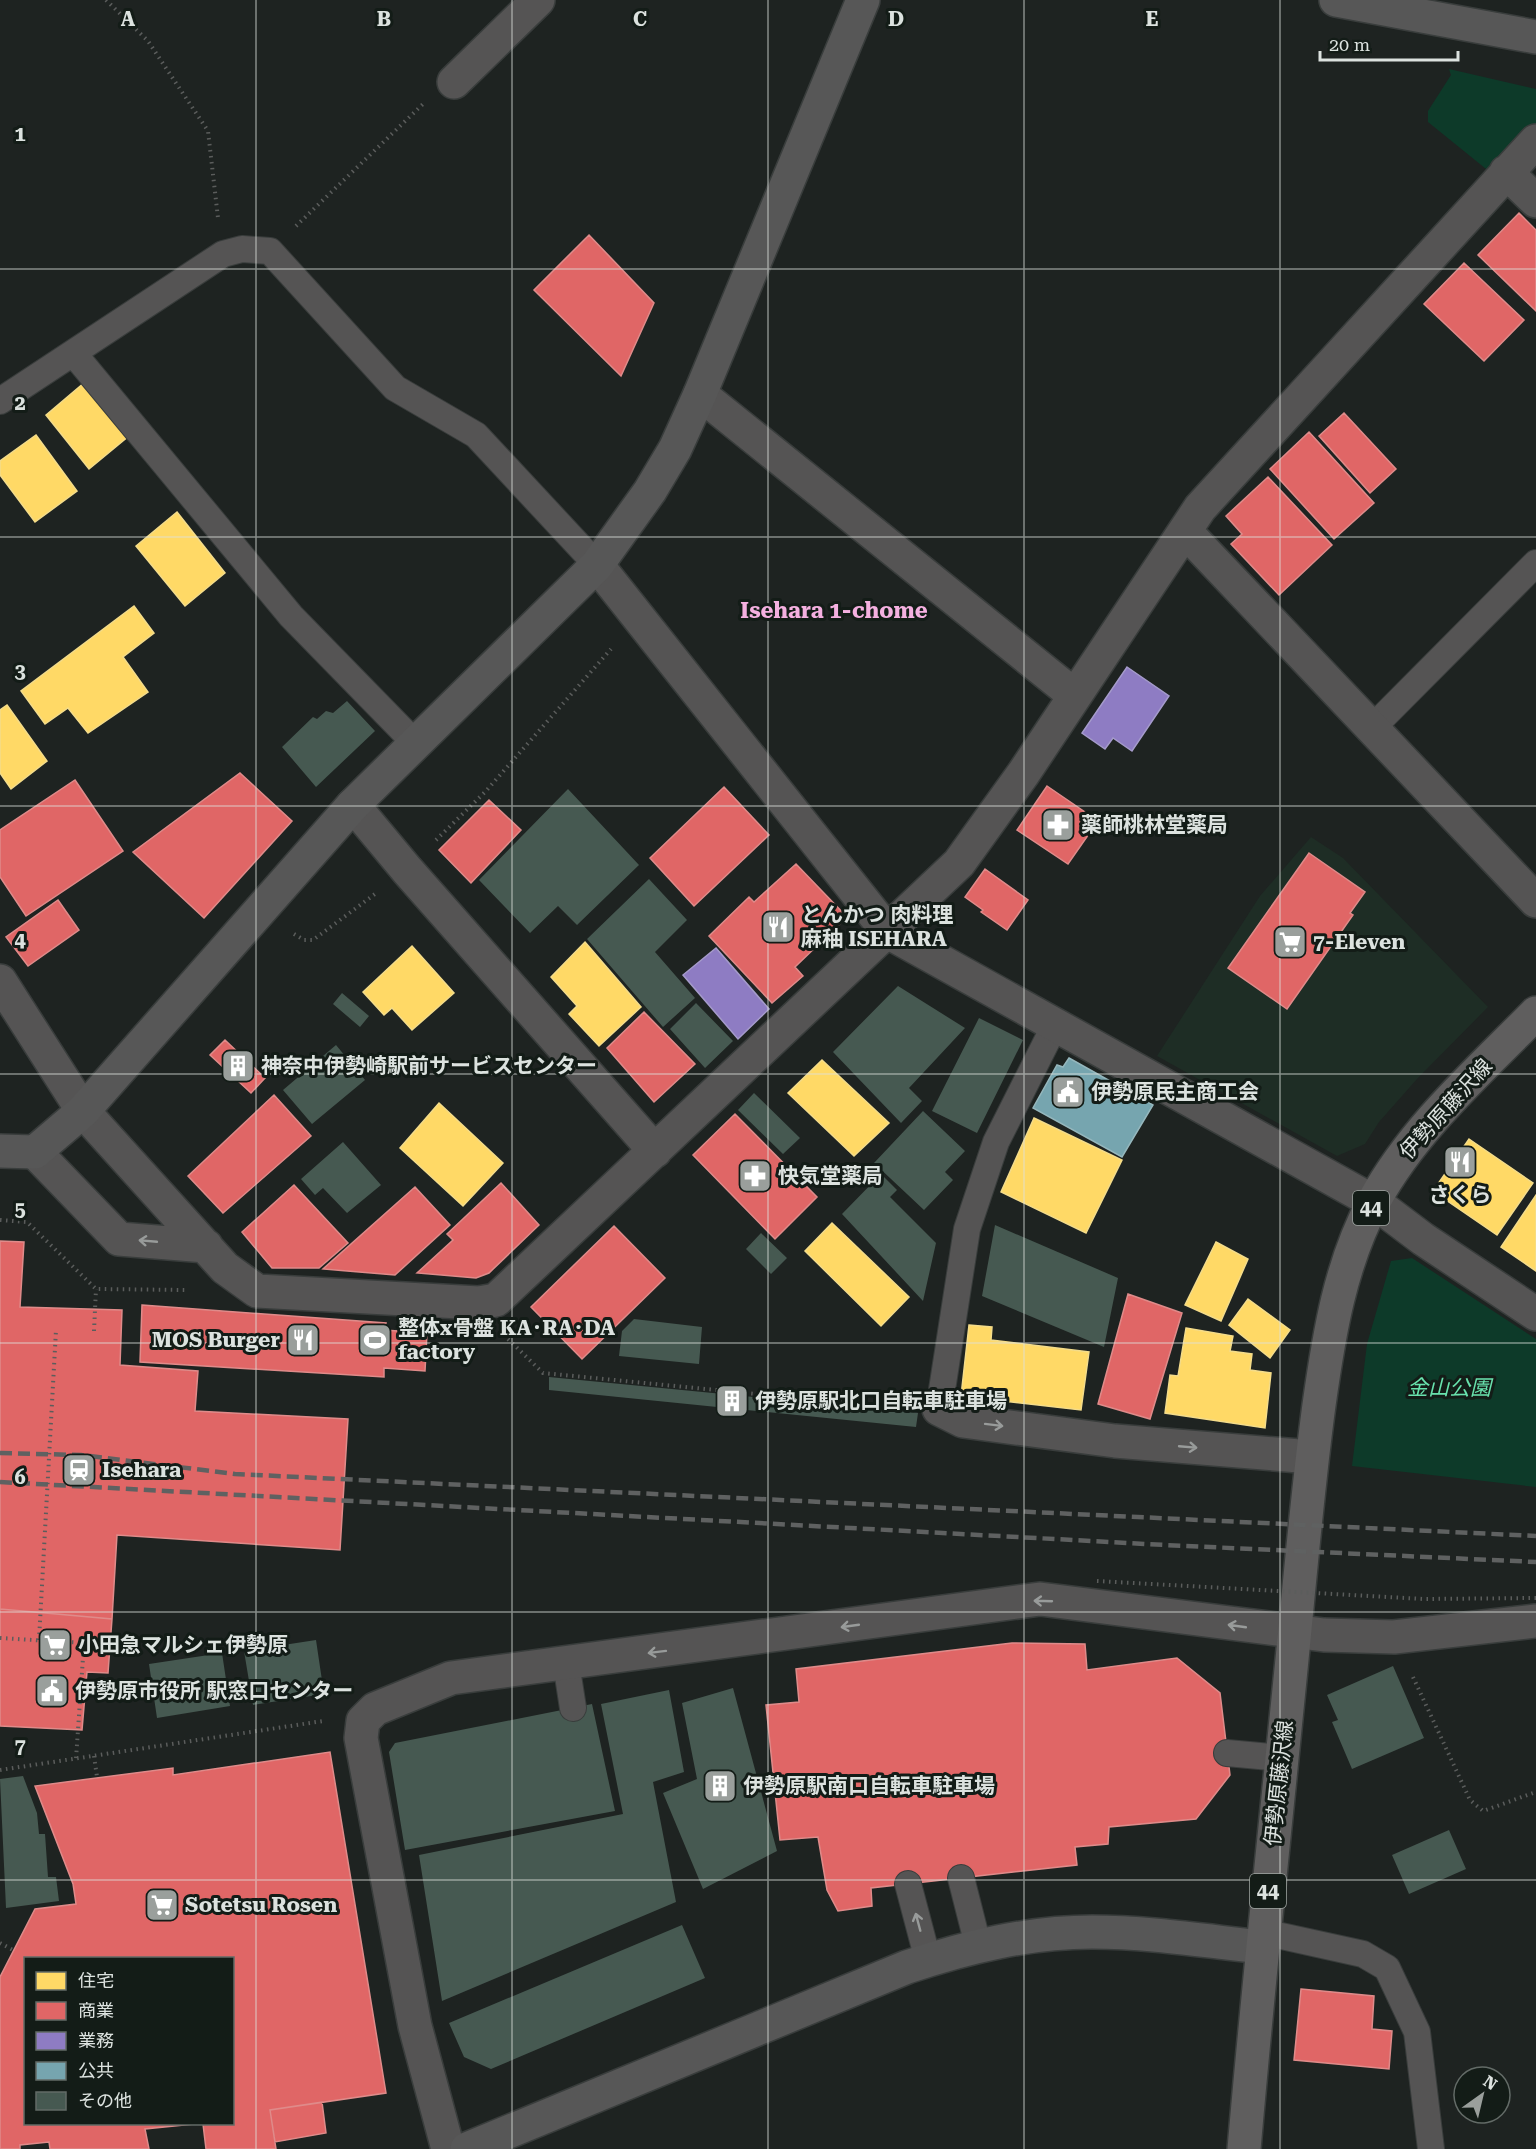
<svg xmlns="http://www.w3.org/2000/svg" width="1536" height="2149" viewBox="0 0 1536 2149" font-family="'Roboto Serif','Noto Sans JP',serif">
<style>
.built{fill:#1e2d25}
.green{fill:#0d3a29}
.homes{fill:#ffd966;stroke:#f4dc8a;stroke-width:1.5}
.shops{fill:#e06666;stroke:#df8b8a;stroke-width:1.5}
.offices{fill:#8e7cc3;stroke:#a59bcb;stroke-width:1.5}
.public{fill:#76a5af;stroke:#95b7bd;stroke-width:1.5}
.building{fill:#465951}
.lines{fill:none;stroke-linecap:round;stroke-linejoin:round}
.lane-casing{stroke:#393d3c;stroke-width:28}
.street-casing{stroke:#393d3c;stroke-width:36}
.secondary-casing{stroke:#393d3c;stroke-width:36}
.primary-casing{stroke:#393d3c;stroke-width:36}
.path{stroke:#5b5d5c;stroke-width:4;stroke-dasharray:1.5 4.5;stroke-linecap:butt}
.lane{stroke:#555454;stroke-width:26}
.street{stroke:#555454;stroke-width:33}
.secondary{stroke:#575757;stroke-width:33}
.primary{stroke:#5f5e5e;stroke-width:33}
.rail{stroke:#5f6161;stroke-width:4.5;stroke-dasharray:12 6;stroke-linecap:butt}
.path-bridge{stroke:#5b5d5c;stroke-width:4;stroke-dasharray:1.5 4.5;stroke-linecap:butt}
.oneway{stroke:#989b9a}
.grid{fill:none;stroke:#dce2df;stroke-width:1.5;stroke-opacity:0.55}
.labels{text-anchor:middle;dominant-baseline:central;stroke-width:6;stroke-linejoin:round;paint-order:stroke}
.shield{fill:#131c17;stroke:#a0a7a3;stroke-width:1.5}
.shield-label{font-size:20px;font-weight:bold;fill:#dce2df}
.poi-label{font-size:21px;font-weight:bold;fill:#dce2df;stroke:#131c17;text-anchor:start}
.street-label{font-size:21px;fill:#dce2df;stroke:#131c17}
.park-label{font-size:21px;font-style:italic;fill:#68e2ad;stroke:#131c17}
.neighbourhood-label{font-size:22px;font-weight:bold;fill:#f4b0e0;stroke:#131c17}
.grid-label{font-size:20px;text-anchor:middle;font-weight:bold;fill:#dce2df;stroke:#131c17;stroke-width:6;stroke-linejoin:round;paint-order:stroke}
</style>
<rect width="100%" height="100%" fill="#1e2321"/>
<path class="built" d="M1311,837L1343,858L1488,1007L1417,1079L1379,1122L1365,1144L1337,1156L1157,1056L1260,896Z"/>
<path class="green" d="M1449,69L1536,89V124L1491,173L1428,122V111L1451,75Z
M1412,1258L1536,1339V1487L1352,1466L1367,1344L1391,1261Z"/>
<path class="homes" d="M85,382L129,436L89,469L46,415Z
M36,435L77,491L35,522L0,475V461Z
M177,512L225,573L185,606L136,546Z
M134,606L154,633L123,657L148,692L88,733L68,708L45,724L21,691Z
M7,705L47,761L11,789L0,773V710Z
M585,942L641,1007L599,1046L569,1014L577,1006L551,977Z
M412,946L454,993L412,1030L392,1008L384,1015L363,992Z
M822,1060L889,1123L854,1156L788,1093Z
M439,1103L503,1163L463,1206L400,1148Z
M1034,1118L1122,1160L1086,1233L1001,1192Z
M1469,1139L1533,1183L1497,1235L1433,1191Z
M1536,1195V1271L1501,1247Z
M832,1223L909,1297L881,1326L805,1251Z
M1216,1242L1248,1259L1221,1321L1185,1305Z
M1248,1299L1290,1330L1270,1358L1229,1325Z
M969,1325L992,1327L991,1340L1089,1352L1081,1410L961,1396Z
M1186,1328L1233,1336L1230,1351L1252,1354L1250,1370L1271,1373L1265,1428L1165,1413L1170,1375L1178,1376Z"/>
<path class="shops" d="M1519,213L1536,230V311L1478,255Z
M589,235L654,303L621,376L534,290Z
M1464,263L1524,320L1484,361L1424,304Z
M1344,413L1396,469L1370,493L1319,436Z
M1309,432L1374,503L1334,539L1270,469Z
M1268,477L1332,545L1279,595L1231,544L1242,534L1226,516Z
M240,773L292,821L204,918L133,852Z
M75,780L123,851L26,916L0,877V830Z
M1047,786L1098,821L1068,864L1017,830Z
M724,787L769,835L694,906L650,858Z
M489,800L521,830L471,883L439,850Z
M1309,853L1365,892L1350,913L1353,915L1287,1009L1228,968Z
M796,864L847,917L795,967L803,976L772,1003L709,936L749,897L754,902Z
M985,869L1028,900L1007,930L981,912L983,910L965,897Z
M58,900L79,930L28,966L6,937Z
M644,1012L695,1064L654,1102L607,1048Z
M225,1040L265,1078L251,1093L210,1055Z
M274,1095L311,1136L223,1213L188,1176Z
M735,1114L817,1197L775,1239L693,1155Z
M501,1183L539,1225L489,1273L476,1278L417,1273L453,1240L447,1234Z
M294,1185L348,1243L319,1268H272L242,1232Z
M415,1187L450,1225L395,1275L323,1269Z
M614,1226L665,1278L582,1359L531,1307Z
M0,1241L24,1242L20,1307L122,1310L120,1365L198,1371L195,1411L348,1419L340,1550L117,1535L112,1619L0,1609Z
M1128,1294L1182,1313L1150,1419L1098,1404Z
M142,1305L386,1323L384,1330L427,1333L425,1371L384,1368V1377L140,1362Z
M0,1609L112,1619L108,1673L87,1672L82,1730L0,1726Z
M1012,1643L1085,1644L1087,1670L1177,1658L1220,1693L1230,1775L1196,1819L1109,1827L1108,1844L1075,1847L1077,1865L871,1888L872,1906L838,1911L827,1890L818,1837L780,1840L766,1705L799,1702L796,1669Z
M330,1752L386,2093L270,2110L276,2149H206L203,2124H232V1958H26V2124H194L145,2129L149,2149H50L49,2142L20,2145V2149H0V1977L35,1909L76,1904L73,1884L35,1786L173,1768V1775Z
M1301,1989L1374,1996L1372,2029L1392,2031L1389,2069L1294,2060Z
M322,2102L326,2133L275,2142L270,2110Z"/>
<path class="offices" d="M1127,667L1169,696L1132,751L1113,738L1105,749L1082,733Z
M716,948L769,1009L738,1039L683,975Z"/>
<path class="public" d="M1069,1058L1153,1105L1122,1157L1033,1108L1057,1065L1063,1067Z"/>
<path class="building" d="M347,701L375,731L316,787L282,747L313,717L317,719L326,711L333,713Z
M568,789L639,865L577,925L558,906L530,933L479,880Z
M649,879L687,920L655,952L695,998L663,1027L587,939Z
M898,986L965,1028L909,1088L922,1101L901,1123L833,1052Z
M342,993L369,1016L360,1027L333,1004Z
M696,1003L733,1041L705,1068L670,1029Z
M979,1018L1023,1040L977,1133L932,1111Z
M336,1045L365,1080L312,1124L283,1090Z
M754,1093L800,1138L783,1154L738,1110Z
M923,1111L965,1151L945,1172L953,1180L924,1210L874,1163Z
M343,1142L381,1185L347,1213L323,1188L315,1195L301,1179Z
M881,1174L897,1190L890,1197L936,1243L923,1301L842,1214Z
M995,1225L1118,1278L1104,1347L982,1296Z
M761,1233L787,1258L771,1274L746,1249Z
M634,1319L702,1327L699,1364L619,1356L622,1331Z
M549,1377L918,1413L916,1427L549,1390Z
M316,1640L324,1694L253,1705L244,1651Z
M222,1653L230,1706L157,1718L149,1664Z
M1393,1666L1424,1738L1352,1769L1332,1722L1338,1720L1327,1695Z
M733,1688L777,1851L703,1889L663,1793L697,1779L682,1703Z
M669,1690L684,1772L653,1782L676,1902L442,2001L419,1855L623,1814L601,1704Z
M592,1704L615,1811L405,1850L389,1752L395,1743Z
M23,1776L37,1813L39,1834H45L48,1877H56L59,1901L6,1908L0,1779Z
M1449,1830L1466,1869L1409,1894L1392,1855Z
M682,1925L705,1978L491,2069L464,2057L449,2023Z"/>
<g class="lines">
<g class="lane-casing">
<path id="lane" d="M74,354L291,616L415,743
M0,401L223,254L242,249L270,251L395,388L476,435L597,565
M1372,728L1536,563
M939,1409L967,1229L996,1142L1056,1023
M566,1663L573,1708
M1227,1753L1281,1758
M961,1878L978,1945
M908,1884L928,1960
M1263,1932L1363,1954L1387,1968L1417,2032L1431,2149"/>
</g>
<g class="street-casing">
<path id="street" d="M454,82L538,0
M1506,172L1536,201
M700,394L1074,695
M1186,532L1536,901
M597,565L888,932L1374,1202L1423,1239L1536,1314
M353,805L407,870L655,1151
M0,981L83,1111L225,1268L257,1291L479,1303L496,1300L959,863L1023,774L1200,508L1536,141
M35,1152L119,1239L206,1246
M939,1409L963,1421L1115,1441L1312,1457
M448,2149L415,2026L361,1738L363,1721L375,1709L451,1678L1040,1599L1324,1635L1394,1637L1536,1621"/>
</g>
<g class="secondary-casing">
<path id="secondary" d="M1336,0L1536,37
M0,1151L35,1152L83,1111L353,805L597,565L650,491L675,449L700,394L863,0
M467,2149L907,1967C967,1947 1028,1932 1092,1932C1149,1932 1206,1941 1262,1947"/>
</g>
<g class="primary-casing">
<path id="primary" d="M1244,2149C1259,1975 1278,1802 1295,1629C1302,1554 1309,1479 1319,1405C1329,1334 1340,1265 1374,1201C1414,1128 1478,1072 1536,1013"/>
</g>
<path class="path" d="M106,0L148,41L208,131L218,218
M296,226L423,104
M436,840L486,791L611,649
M294,934L304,940H313L375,894
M0,1220L27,1222L96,1289L188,1290
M94,1331L96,1289
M508,1339L543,1373L899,1408
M0,1638L84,1643L76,1759
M1413,1677L1470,1800L1483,1811L1536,1792
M94,1756L97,1777
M0,1770L323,1721
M0,1943L13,1950"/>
<use href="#lane" class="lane"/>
<use href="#street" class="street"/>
<use href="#secondary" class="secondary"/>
<use href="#primary" class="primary"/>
<path class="rail" d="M0,1453L81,1455L235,1474L1536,1536
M0,1482L1165,1545L1536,1562"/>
<path class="path-bridge" d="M1097,1581L1424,1599L1536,1598
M39,1640L56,1330"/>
</g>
<defs><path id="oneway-shaft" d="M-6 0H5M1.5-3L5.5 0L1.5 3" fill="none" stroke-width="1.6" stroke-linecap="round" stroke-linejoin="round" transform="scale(1.5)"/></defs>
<g class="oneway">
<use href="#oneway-shaft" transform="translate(148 1241) rotate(-175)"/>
<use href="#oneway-shaft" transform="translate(994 1425) rotate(7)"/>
<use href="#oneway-shaft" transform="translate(1188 1447) rotate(5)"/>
<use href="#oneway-shaft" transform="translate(1043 1601) rotate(-178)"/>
<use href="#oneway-shaft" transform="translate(850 1626) rotate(172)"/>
<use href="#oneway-shaft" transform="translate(1237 1626) rotate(-172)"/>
<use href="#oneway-shaft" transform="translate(657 1652) rotate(173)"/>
<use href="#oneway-shaft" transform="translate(918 1922) rotate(-105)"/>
</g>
<path class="grid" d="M256,0V2149M512,0V2149M768,0V2149M1024,0V2149M1280,0V2149M0,269H1536M0,537H1536M0,806H1536M0,1074H1536M0,1343H1536M0,1612H1536M0,1880H1536"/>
<defs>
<g id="pharmacy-square" transform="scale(1.725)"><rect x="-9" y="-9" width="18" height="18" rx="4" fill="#9a9f9c" stroke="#131c17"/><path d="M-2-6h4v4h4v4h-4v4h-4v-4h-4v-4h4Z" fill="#fff"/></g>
<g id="restaurant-square" transform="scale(1.725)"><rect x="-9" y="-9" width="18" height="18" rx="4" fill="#9a9f9c" stroke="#131c17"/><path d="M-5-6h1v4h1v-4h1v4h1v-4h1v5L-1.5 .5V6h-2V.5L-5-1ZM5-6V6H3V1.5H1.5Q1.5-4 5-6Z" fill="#fff"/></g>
<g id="supermarket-square" transform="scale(1.725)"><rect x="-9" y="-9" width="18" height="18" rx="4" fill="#9a9f9c" stroke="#131c17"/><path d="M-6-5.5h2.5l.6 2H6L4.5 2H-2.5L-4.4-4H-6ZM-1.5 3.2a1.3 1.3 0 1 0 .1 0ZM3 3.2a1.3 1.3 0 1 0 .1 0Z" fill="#fff"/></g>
<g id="building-square" transform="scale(1.725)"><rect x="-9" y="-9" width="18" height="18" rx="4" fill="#9a9f9c" stroke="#131c17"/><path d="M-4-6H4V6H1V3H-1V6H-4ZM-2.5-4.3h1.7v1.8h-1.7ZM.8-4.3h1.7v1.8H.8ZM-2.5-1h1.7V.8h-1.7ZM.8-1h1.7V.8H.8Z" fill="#fff"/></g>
<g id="civic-square" transform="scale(1.725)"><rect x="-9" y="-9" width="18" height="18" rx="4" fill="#9a9f9c" stroke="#131c17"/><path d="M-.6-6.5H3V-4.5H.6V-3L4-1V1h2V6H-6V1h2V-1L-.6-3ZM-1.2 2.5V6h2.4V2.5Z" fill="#fff"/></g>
<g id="stadium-square" transform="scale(1.725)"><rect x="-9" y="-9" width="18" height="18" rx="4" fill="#9a9f9c" stroke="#131c17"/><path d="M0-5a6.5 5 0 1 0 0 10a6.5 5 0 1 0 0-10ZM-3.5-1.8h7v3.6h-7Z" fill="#fff"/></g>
<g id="station-square" transform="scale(1.725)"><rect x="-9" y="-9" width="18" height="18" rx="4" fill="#9a9f9c" stroke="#131c17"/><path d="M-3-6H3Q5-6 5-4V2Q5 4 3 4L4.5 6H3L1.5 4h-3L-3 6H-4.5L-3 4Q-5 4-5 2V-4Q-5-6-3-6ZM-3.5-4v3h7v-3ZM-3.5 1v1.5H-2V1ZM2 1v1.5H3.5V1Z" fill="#fff"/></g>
</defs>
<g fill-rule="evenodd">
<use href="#pharmacy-square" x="1058" y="825"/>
<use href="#restaurant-square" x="778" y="927"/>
<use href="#supermarket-square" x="1290" y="942"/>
<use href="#building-square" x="238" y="1066"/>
<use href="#civic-square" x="1068" y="1092"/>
<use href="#restaurant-square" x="1460" y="1162"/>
<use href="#pharmacy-square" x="755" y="1176"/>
<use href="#restaurant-square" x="303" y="1340"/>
<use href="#stadium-square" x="375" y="1340"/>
<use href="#building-square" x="732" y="1401"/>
<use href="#station-square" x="79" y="1470"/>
<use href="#supermarket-square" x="55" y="1645"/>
<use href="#civic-square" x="52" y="1691"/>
<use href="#building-square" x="720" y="1786"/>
<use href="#supermarket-square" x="162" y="1905"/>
</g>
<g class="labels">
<g class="shield">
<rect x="1353" y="1191" width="36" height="34" rx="4.5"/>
<rect x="1250" y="1874" width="36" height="34" rx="4.5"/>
</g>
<g class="shield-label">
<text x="1371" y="1208">44</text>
<text x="1268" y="1891">44</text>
</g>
<g class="poi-label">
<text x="1081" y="825">薬師桃林堂薬局</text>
<text x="801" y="915">とんかつ 肉料理<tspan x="801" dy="24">麻秞 ISEHARA</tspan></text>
<text x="1313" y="942">7-Eleven</text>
<text x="261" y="1066">神奈中伊勢崎駅前サービスセンター</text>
<text x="1091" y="1092">伊勢原民主商工会</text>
<text x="778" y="1176">快気堂薬局</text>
<text x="1460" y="1195" text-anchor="middle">さくら</text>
<text x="398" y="1328">整体x骨盤 KA･RA･DA<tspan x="398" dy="24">factory</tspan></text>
<text x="280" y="1340" text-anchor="end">MOS Burger</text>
<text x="755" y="1401">伊勢原駅北口自転車駐車場</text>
<text x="102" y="1470">Isehara</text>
<text x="78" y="1645">小田急マルシェ伊勢原</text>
<text x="75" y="1691">伊勢原市役所 駅窓口センター</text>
<text x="743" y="1786">伊勢原駅南口自転車駐車場</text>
<text x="185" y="1905">Sotetsu Rosen</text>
</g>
<g class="street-label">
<text transform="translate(1446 1109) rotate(-48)">伊勢原藤沢線</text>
<text transform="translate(1279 1783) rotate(-84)">伊勢原藤沢線</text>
</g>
<g class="park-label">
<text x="1449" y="1388">金山公園</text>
</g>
<g class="neighbourhood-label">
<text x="834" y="610">Isehara 1-chome</text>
</g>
</g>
<g class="grid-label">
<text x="128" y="26">A</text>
<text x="384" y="26">B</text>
<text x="640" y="26">C</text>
<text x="896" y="26">D</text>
<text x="1152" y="26">E</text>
<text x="20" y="141">1</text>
<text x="20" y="410">2</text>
<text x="20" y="678">3</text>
<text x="20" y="947">4</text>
<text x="20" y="1216">5</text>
<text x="20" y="1484">6</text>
<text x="20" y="1753">7</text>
</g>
<rect x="24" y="1957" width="210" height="168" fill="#131c17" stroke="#636b67" stroke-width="1.5"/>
<rect x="36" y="1972" width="30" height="18" fill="#ffd966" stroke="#636b67" stroke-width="1.5"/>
<text x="78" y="1987" font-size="18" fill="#dce2df">住宅</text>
<rect x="36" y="2002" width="30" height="18" fill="#e06666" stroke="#636b67" stroke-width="1.5"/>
<text x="78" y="2017" font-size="18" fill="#dce2df">商業</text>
<rect x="36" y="2032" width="30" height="18" fill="#8e7cc3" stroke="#636b67" stroke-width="1.5"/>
<text x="78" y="2047" font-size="18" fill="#dce2df">業務</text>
<rect x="36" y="2062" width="30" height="18" fill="#76a5af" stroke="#636b67" stroke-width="1.5"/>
<text x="78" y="2077" font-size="18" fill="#dce2df">公共</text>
<rect x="36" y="2092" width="30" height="18" fill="#465951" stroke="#636b67" stroke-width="1.5"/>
<text x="78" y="2107" font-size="18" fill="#dce2df">その他</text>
<g transform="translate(1482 2095) rotate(34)"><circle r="28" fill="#131c17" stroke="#636b67" stroke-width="1.5"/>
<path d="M0-4.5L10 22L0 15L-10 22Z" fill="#9a9f9c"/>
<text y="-9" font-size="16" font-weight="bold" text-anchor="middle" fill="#dce2df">N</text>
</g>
<path d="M1320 51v9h138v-9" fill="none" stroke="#dce2df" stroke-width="3"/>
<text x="1329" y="51" font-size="18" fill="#dce2df" stroke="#131c17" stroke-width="4.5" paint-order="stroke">20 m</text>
</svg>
